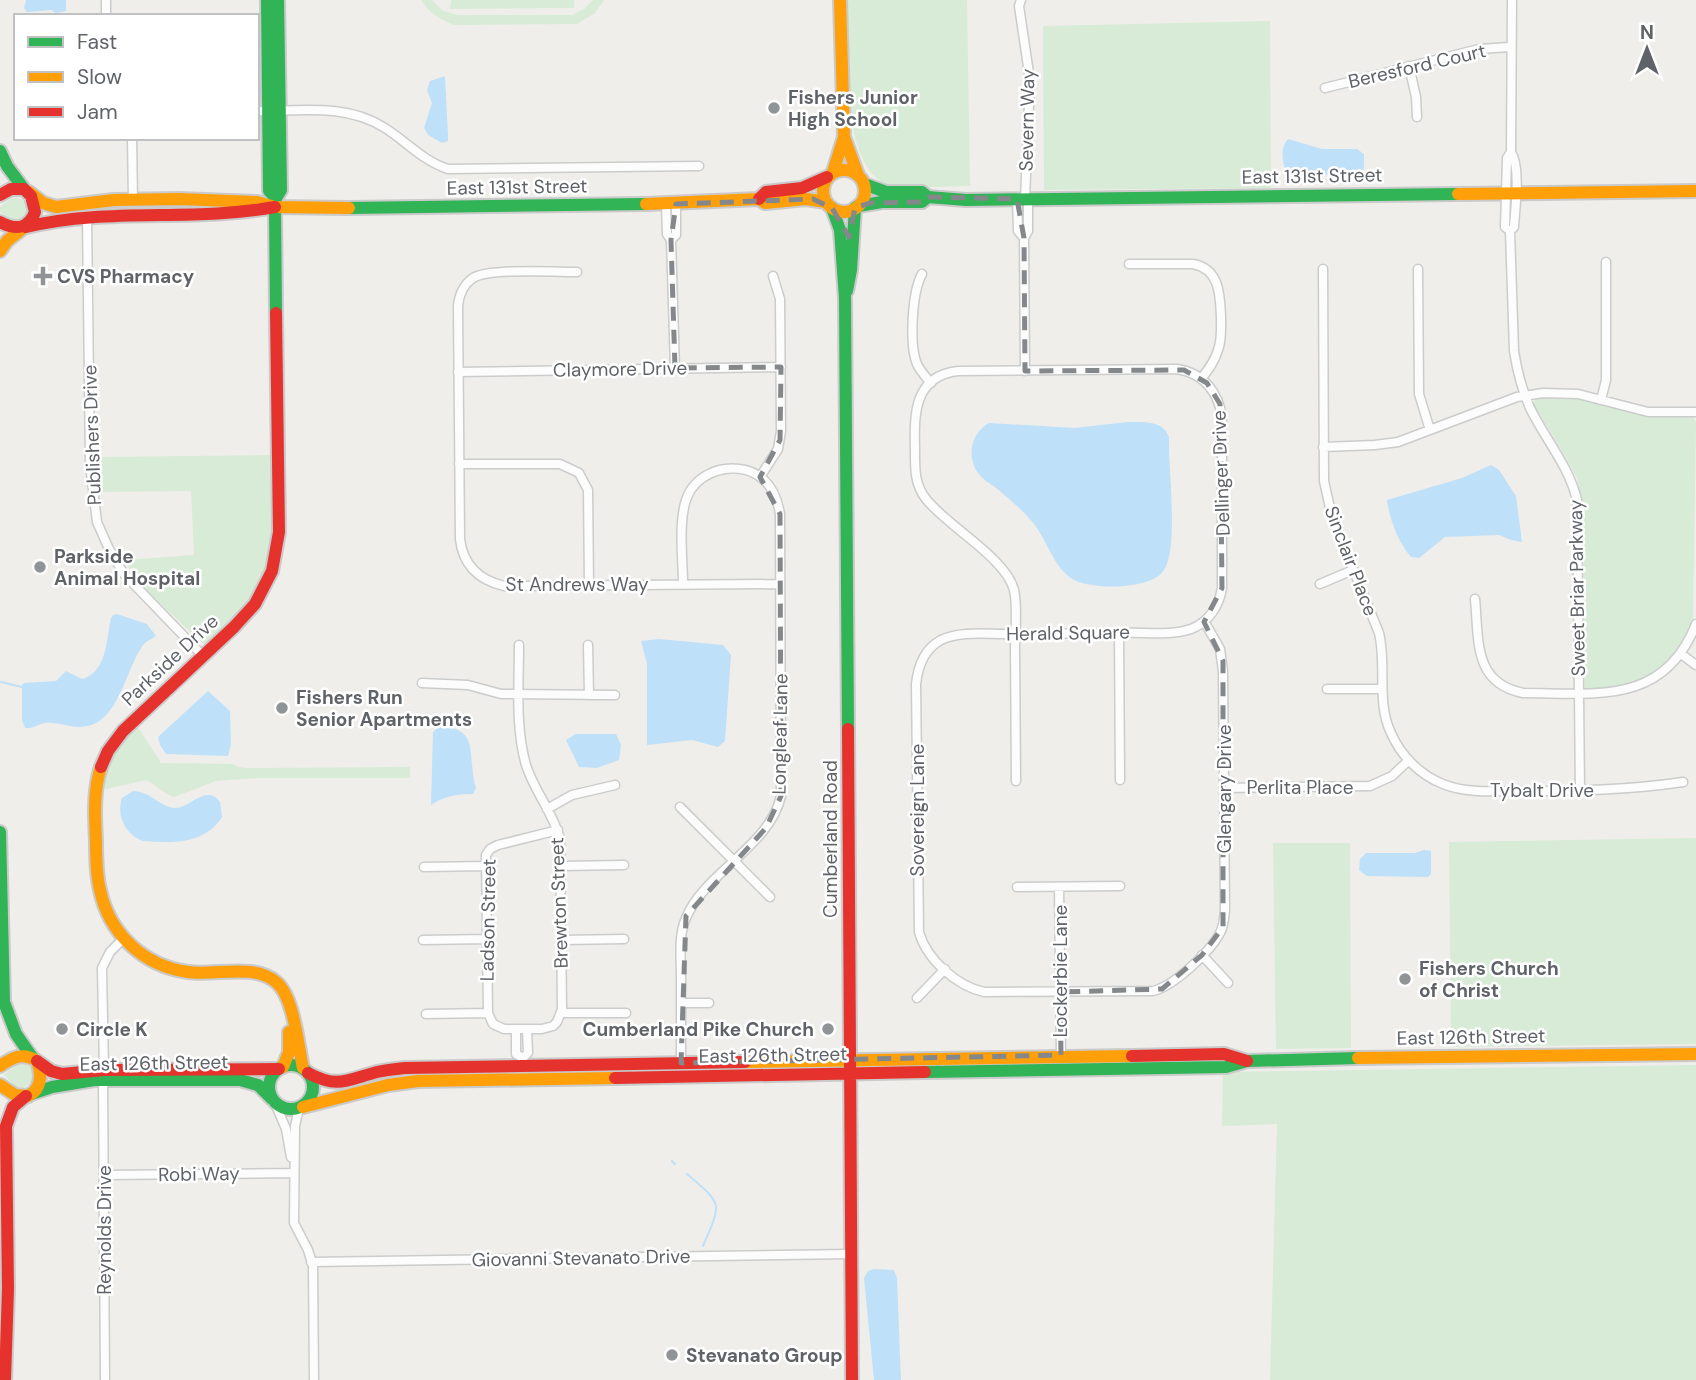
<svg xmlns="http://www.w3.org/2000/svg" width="1696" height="1380" viewBox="0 0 1696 1380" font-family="'DM Sans',sans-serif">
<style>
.green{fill:#d8ebd6}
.water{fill:#bfe0f9}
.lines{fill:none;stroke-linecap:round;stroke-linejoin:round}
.stream{stroke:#bfe0f9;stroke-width:2}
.street-casing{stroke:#cbcccc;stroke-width:11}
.fast-casing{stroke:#cacacb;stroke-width:16}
.slow-casing{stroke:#cacacb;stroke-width:16}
.jam-casing{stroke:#cacacb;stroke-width:16}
.street{stroke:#fdfcfc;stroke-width:8}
.fast{stroke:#30b455;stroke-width:12}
.slow{stroke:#ff9f0a;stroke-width:12}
.jam{stroke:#e5322d;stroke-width:12}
.marked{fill:none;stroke:#84888a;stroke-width:5;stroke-dasharray:14 9;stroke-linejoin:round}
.poi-dot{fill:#919496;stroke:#fff;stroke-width:2.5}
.labels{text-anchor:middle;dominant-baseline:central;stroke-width:5;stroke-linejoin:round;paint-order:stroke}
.street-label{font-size:19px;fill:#5f6368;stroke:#fff}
.poi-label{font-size:19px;font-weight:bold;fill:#5f6368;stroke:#fff;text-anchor:start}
</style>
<rect width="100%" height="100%" fill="#efeeea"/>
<path class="green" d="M421,0H432L443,11L458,15H572L584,9L593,0H604L595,13L577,24L454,25C440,19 430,14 421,0Z
M451,0H574V8L450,9Z
M847,0H967L970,186C956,186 898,189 889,186C838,165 847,45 847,0Z
M1270,21L1271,188L1044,190L1043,26Z
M16,197L25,200L28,209L25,218L15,221L0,212V207L10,199Z
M1548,396L1585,399L1610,407L1657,416H1688L1693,417L1696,422L1693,617C1691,624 1690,632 1687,638C1670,676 1624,695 1585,689L1583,506L1577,478L1567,459L1534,405L1535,399Z
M273,455C273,519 283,571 232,619C223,628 214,638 203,644L142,586L124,560L194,555L191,491L97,492V457Z
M136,724L161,763L234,764L238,767L246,768L410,767V778H257L216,781L174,797C164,794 156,785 146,780L106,789L102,785L113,752Z
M1696,838V1044L1451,1047L1449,842Z
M1273,843H1350L1351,1048L1276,1049Z
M22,1063L31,1067L34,1075L32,1082L23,1088L15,1086L4,1075L16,1065Z
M1696,1065V1380H1270L1277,1124L1222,1126L1223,1072Z"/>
<path class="water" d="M26,0H66V11L56,13L51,10L27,12L24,8Z
M445,76L448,136V141L442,143L428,135L424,128L432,103L427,90L430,81Z
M1288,139L1322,149H1357L1364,154V169C1342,177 1309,175 1286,171C1282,162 1280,148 1288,139Z
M1127,422C1144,422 1163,420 1169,437C1168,468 1179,546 1164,570C1152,590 1093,590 1074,580C1054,569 1047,540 1034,524C1023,510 1008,498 995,487C989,483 982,479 978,473C966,456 971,433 989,423L1075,428Z
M1491,465L1499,470L1516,496L1522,542L1511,540L1499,535L1445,537L1419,558L1411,557C1398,542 1389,518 1387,500L1462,478Z
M117,614L147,624L156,636C151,640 146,641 143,645C127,667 120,713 94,724C75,732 61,721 45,723C37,724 34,729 25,728L22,720V685L24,683L56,681L66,671L82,679C107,672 106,640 111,618L113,615Z
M659,639L723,645L731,655L725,741L718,747L692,740L647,745V664L641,641Z
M208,691L230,711L231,744L228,756L166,754L160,745L158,737Z
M440,726C482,729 466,756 476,788L473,794C458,794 444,796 431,805L433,732Z
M576,734H616L621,745L619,760L597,768L579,767L566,740Z
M133,791C150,791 159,806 174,808C190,809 206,783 220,802L222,817C204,845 173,843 143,841C126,835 116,816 122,798Z
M1424,850L1431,851V874L1428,877L1367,876L1359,870L1360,859L1366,853H1415Z
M874,1269L894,1270L897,1278L901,1380H874L864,1278L868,1271Z"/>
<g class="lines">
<path class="stream" d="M1,682L22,687
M672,1161L675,1164
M687,1174C723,1205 722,1202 703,1246"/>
<g class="street-casing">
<path id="street" d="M106,0V16
M1021,0L1019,6L1030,80L1025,199
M1512,0L1511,152C1521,167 1515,209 1514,227L1510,231L1514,351C1517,370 1522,390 1530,408C1545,439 1569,466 1577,500L1580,791
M1409,66L1416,97L1417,117
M1325,88L1479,49L1510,47
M257,111C300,111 347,103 385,128C407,142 423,161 448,169L699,166
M132,138L133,200
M1017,199L1018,231L1024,238
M666,204L667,234L671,240L675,368
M87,217L90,464L97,522L109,549L124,574L203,656
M1510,231L1505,227L1507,158L1511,152
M671,240L676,235V204
M1129,264H1193C1220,269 1220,295 1221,317C1221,328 1222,340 1218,350C1215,361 1208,370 1201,379
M1323,269L1324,481L1332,517L1379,633C1387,666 1376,702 1391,733C1401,756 1420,775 1443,784C1467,794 1497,791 1523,791C1577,791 1629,790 1683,782
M1418,269L1419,394L1430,430
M577,272C555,272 489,268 473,278C464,284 459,295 458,306L460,539C463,565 479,580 504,586L780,584
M922,274C912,292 909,345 917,364C920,371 926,377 931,383
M1025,371L1024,238L1028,231V199
M458,372L781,367
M1601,400L1606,380V262
M1323,447L1375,445L1398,442L1517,397L1543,393L1578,394L1648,412H1696
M459,464H560L579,473L588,490L589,585
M760,477L778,449L781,431L780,299L773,276
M1320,584L1353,570
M1475,599C1479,640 1473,683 1523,693C1595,693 1664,706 1696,624
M1119,633L1120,780
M519,645C519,684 515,727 526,765C534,791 553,812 560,839L562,1009L557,1022L553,1026L542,1029H504L493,1024L488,1013L486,855L490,849L498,845L558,830
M588,645L589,695
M1681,654L1696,665
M422,683L468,685L501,694L615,695
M1327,689H1382
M1016,781C1016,737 1015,693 1015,648C1015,630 1018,608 1014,590C1006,558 947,526 926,499C914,484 915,467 915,449C914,414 914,376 958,371L1177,369C1204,373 1219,393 1222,418V588C1219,606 1209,622 1191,629C1171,636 1144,632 1122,633C1083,633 1044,634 1005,634C984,634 960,631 941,640C924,649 918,666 916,684L919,932C927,960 957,986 984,992L1153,991C1174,986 1210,952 1220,933C1224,926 1224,918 1225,910L1223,671L1220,649L1204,621
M1224,788L1370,786L1392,776L1409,760
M680,807L770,897
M547,809L572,795L615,785
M561,866L624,865
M424,867L486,866
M1017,887L1120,886
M1059,887L1061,1055
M423,940L487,939
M562,940L624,939
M1202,955L1228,983
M917,998L945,969
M681,1003H709
M561,1013H626
M426,1014L488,1013
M516,1029V1054L523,1058
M523,1058L528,1053L527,1029
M681,1063C681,1034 681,1006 681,977C681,958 678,936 686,918C705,872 770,846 781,796L780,514C778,502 774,489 764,480C742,460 703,467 689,493C677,515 683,559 683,584
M104,1070L102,968L110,952L123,939
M103,1080L105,1380
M275,1103L286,1129L291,1157
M299,1108L295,1126L294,1223L308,1250L313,1266L314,1380
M104,1175L294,1173
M311,1262L851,1254"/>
</g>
<g class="fast-casing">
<path id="fast" d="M267,0L269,191L276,198
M0,151L7,166L24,189
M864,184L886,192H922L928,197L966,200L1458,194
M858,206L882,202H922L928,197
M349,208L646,204
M832,208L840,230L845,298L848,729
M847,291L851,270L855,208
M276,313L275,207L276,198L281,190L278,0
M0,832L4,1002L16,1034L32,1057
M269 1087a22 22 0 1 1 44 0a22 22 0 1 1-44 0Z
M925,1072L1226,1067L1247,1061L1358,1058
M31,1094L52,1087L94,1080H240L258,1085L272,1099"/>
</g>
<g class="slow-casing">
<path id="slow" d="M840,0L844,137L858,175
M823 191a21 21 0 1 1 42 0a21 21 0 1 1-42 0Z
M833,172L844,137
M29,192L43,203L56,207L114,200L179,199L257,202L275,207L349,208
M1458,194L1696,191
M646,204L759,199L765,203L806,199L826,202
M0,251L7,241L22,229
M101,767C93,791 95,817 96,842C96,858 96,874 100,890C109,933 143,966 188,972C215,976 254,963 276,982C294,996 298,1046 303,1068
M1358,1058L1696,1054
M745,1062L1132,1056
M0,1066C13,1057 23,1052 37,1061C42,1075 42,1089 28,1096L15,1095L0,1085
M283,1067L289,1052V1032
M303,1107L388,1085L418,1081L615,1078"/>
</g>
<g class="jam-casing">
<path id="jam" d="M0,195L11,189H24L31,196L35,212C28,230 15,230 0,222
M759,199L766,192L802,188L827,177
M26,227C108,207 192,222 275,207
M848,729L852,1380
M101,767L108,751L123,731L234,627L255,604L272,571L279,532L276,313
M1132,1056L1224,1054L1247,1061
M37,1061L51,1071L62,1074L104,1070L279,1069
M308,1073C338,1089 347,1080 377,1072C386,1070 396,1069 405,1068L745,1062
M615,1078L925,1072
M5,1380L8,1289L6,1126L13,1107L26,1096"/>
</g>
<use href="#street" class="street"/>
<use href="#fast" class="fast"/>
<use href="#slow" class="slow"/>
<use href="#jam" class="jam"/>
</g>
<path class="marked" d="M928,197L1017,199L1024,238L1025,371L1184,370L1207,383L1220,404L1222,588L1204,622L1223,661V927L1202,955L1162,989L1060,992L1061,1055L681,1063L686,916L766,828L781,796L780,514L760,477L780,440L781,367L675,368L671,240L676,204L813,199L832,208L849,237L855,208L870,203L922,202Z"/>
<g class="poi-dot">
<circle cx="774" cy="108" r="7"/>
<path d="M39.5 265.5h7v7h7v7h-7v7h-7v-7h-7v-7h7z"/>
<circle cx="40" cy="567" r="7"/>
<circle cx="282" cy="708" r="7"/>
<circle cx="1405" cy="979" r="7"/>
<circle cx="62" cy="1029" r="7"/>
<circle cx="828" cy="1029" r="7"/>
<circle cx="672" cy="1355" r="7"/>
</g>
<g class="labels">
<g class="street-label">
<text transform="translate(1417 66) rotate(-13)">Beresford Court</text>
<text transform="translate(1027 120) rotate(-89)">Severn Way</text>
<text transform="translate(1312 176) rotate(-1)">East 131st Street</text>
<text transform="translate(517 187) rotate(-1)">East 131st Street</text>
<text transform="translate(620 369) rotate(-1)">Claymore Drive</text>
<text transform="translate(92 435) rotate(-92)">Publishers Drive</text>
<text transform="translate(1221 473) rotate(-92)">Dellinger Drive</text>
<text transform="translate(1351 561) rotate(69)">Sinclair Place</text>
<text x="577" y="584">St Andrews Way</text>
<text transform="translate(1577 588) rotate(-91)">Sweet Briar Parkway</text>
<text transform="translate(1068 633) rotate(-1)">Herald Square</text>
<text transform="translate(170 660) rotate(-43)">Parkside Drive</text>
<text transform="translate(780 734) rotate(-89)">Longleaf Lane</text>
<text x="1300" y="787">Perlita Place</text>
<text transform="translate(1224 789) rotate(-90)">Glengary Drive</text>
<text x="1542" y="790">Tybalt Drive</text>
<text transform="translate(917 810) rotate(-90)">Sovereign Lane</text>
<text transform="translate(830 839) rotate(-90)">Cumberland Road</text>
<text transform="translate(559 903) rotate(-92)">Brewton Street</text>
<text transform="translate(488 920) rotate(-89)">Ladson Street</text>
<text transform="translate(1060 971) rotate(-90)">Lockerbie Lane</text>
<text transform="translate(1471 1037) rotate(-1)">East 126th Street</text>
<text transform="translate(773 1055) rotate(-1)">East 126th Street</text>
<text transform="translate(154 1063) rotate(-1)">East 126th Street</text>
<text transform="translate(199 1174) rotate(-1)">Robi Way</text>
<text transform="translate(104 1230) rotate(-90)">Reynolds Drive</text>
<text transform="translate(581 1258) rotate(-1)">Giovanni Stevanato Drive</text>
</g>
<g class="poi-label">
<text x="788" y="97">Fishers Junior<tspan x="788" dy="22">High School</tspan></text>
<text x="57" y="276">CVS Pharmacy</text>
<text x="54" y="556">Parkside<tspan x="54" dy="22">Animal Hospital</tspan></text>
<text x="296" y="697">Fishers Run<tspan x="296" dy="22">Senior Apartments</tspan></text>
<text x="1419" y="968">Fishers Church<tspan x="1419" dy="22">of Christ</tspan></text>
<text x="76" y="1029">Circle K</text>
<text x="814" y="1029" text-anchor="end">Cumberland Pike Church</text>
<text x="686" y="1355">Stevanato Group</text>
</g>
</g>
<rect x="14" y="14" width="245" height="126" fill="#ffffff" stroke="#bfc1c3" stroke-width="2"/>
<rect x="28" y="37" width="35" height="10" fill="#30b455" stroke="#bfc1c3" stroke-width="2"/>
<text x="77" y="49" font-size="21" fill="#5f6368">Fast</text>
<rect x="28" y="72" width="35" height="10" fill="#ff9f0a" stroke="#bfc1c3" stroke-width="2"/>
<text x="77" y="84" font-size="21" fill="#5f6368">Slow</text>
<rect x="28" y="107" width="35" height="10" fill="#e5322d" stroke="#bfc1c3" stroke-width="2"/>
<text x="77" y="119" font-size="21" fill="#5f6368">Jam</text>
<g transform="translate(1647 49)" stroke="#ffffff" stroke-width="5" paint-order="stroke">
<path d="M0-5L12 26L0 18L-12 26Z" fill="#5f6368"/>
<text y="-10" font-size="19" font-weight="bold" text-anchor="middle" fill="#5f6368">N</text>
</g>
</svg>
